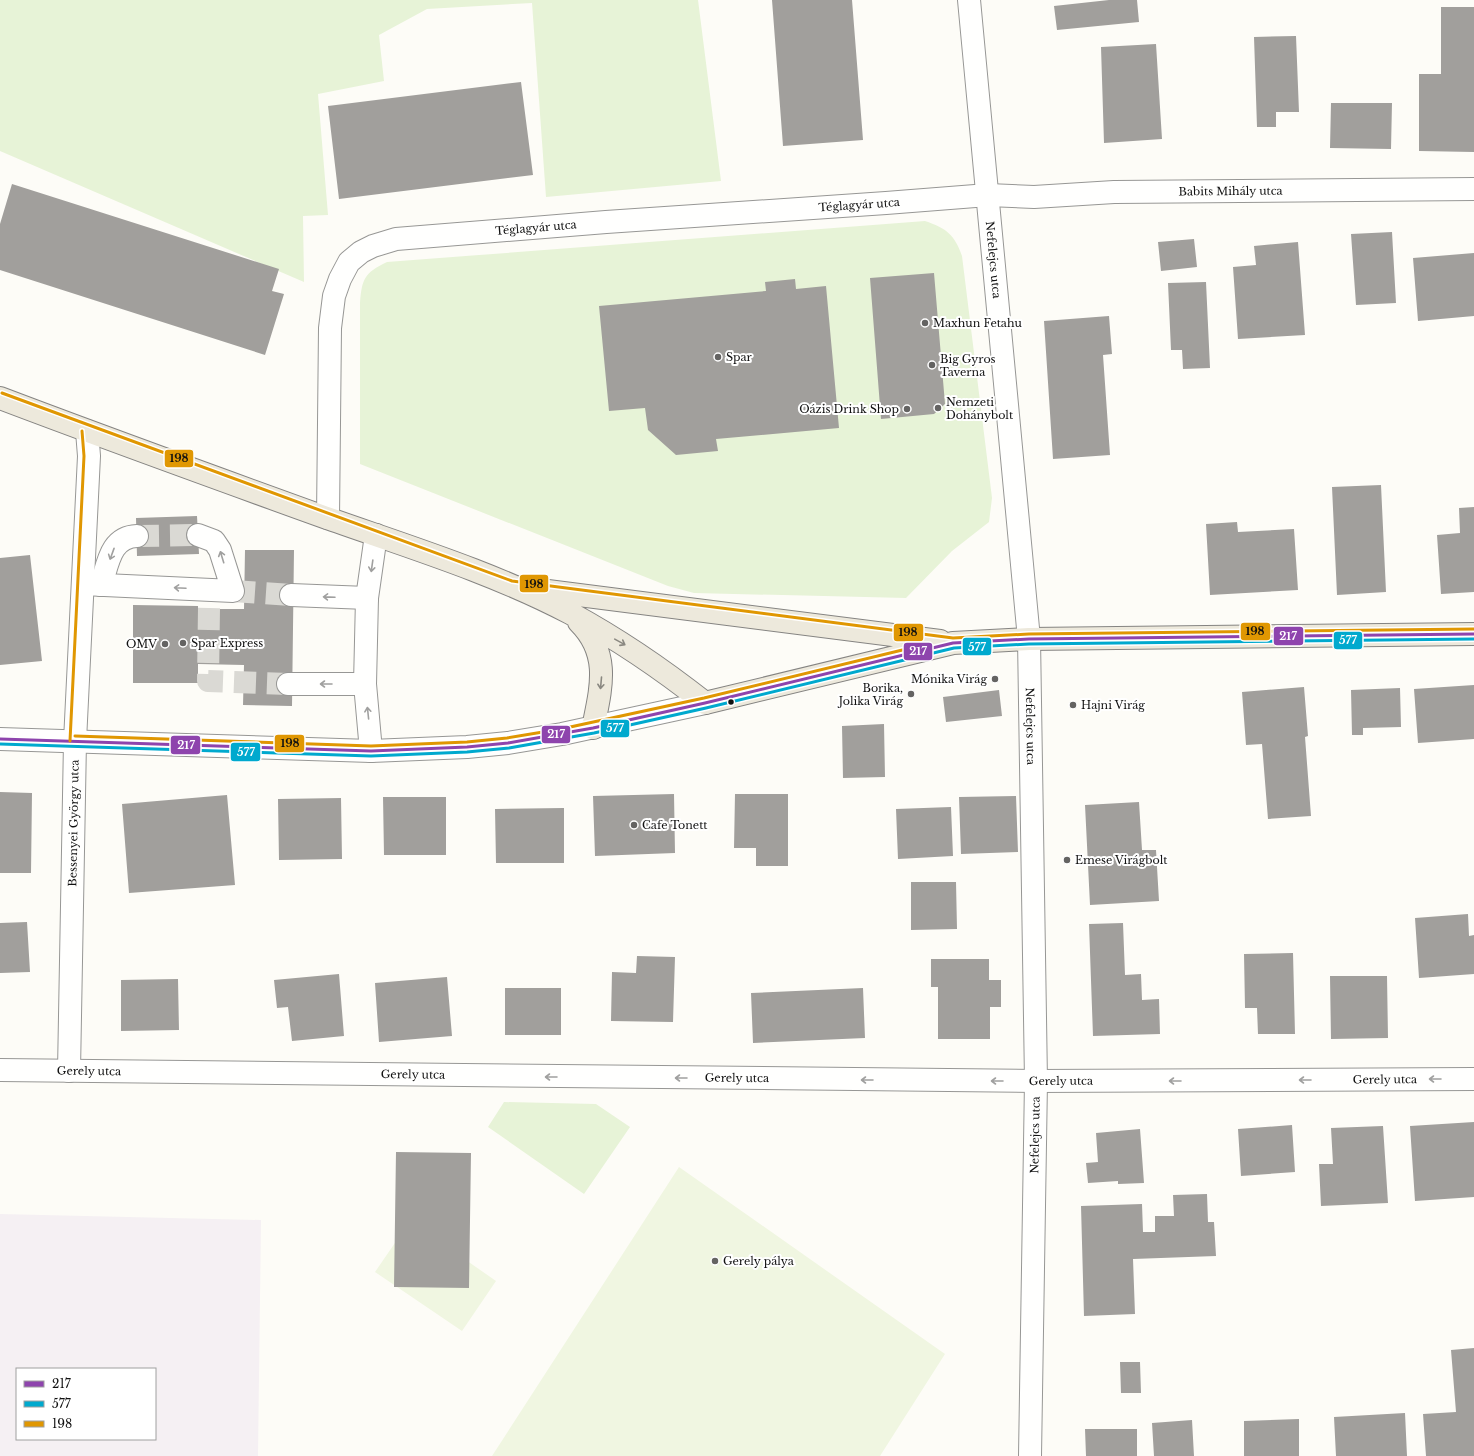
<svg xmlns="http://www.w3.org/2000/svg" width="1474" height="1456" viewBox="0 0 1474 1456" font-family="'Libre Baskerville',serif">
<style>
.industrial{fill:#f5f0f3;fill-rule:evenodd}
.green{fill:#e7f3d7}
.pitch{fill:#f0f6e1}
.building{fill:#a19f9c}
.lines{fill:none;stroke-linecap:round;stroke-linejoin:round}
.minor-tunnel{stroke:#dad9d4;stroke-width:22;stroke-dasharray:22 11;stroke-linecap:butt}
.minor-casing{stroke:#979795;stroke-width:24}
.major-casing{stroke:#858482;stroke-width:24}
.minor{stroke:#fffffe;stroke-width:22}
.major{stroke:#ede9dc;stroke-width:22}
.bus-1-casing{stroke:#fff;stroke-width:6}
.bus-2-casing{stroke:#fff;stroke-width:6}
.bus-3-casing{stroke:#fff;stroke-width:6}
.bus-1{stroke:#8e44ad;stroke-width:3}
.bus-2{stroke:#00a9ce;stroke-width:3}
.bus-3{stroke:#e09702;stroke-width:3}
.oneway{stroke:#a0a09f}
.oneway2{stroke:#8a8881}
.poi-dot{fill:#646362;stroke:#fff;stroke-width:1.5}
.bus-dot{fill:#111;stroke:#fff;stroke-width:1.5}
.labels{text-anchor:middle;dominant-baseline:central;stroke-width:4;stroke-linejoin:round;paint-order:stroke}
.street-label{font-size:11px;fill:#111;stroke:#fff}
.poi-label{font-size:11px;fill:#111;stroke:#fff;text-anchor:start}
.line-badge{stroke:#fff;stroke-width:1.5}
.badge-label{font-size:11px;text-anchor:middle;font-weight:bold;fill:#fff}
.pale-badge-label{font-size:11px;text-anchor:middle;font-weight:bold;fill:#111}
</style>
<rect width="100%" height="100%" fill="#fdfcf7"/>
<path class="industrial" d="M0,1214L261,1220L258,1456H0ZM17,1369H155V1439H17Z"/>
<path class="green" d="M0,0H698L721,181L546,197L532,3L427,9L379,35L384,81L318,94L328,215L303,216L304,282L0,151Z
M925,221C946,228 955,235 962,256L992,498L989,522L952,551L906,598L694,593L668,586L360,464V303C362,279 364,273 387,262Z
M504,1102L596,1104L630,1127L584,1194L488,1127Z"/>
<path class="pitch" d="M679,1167L945,1354L880,1456H492Z
M410,1221L496,1281L462,1331L375,1272Z"/>
<path class="building" d="M772,0H852L863,140L783,146Z
M1109,0H1137L1139,22L1057,30L1054,6Z
M1441,7H1474V152L1419,151V74H1441Z
M1296,36L1299,112H1276V127H1257L1254,37Z
M1156,44L1162,139L1104,143L1101,47Z
M521,82L533,175L339,199L328,106Z
M1331,103H1392L1391,149L1330,148Z
M12,184L279,269L272,291L284,294L265,355L0,270V224Z
M1392,232L1396,303L1356,305L1351,234Z
M1194,239L1197,267L1161,271L1158,242Z
M1298,242L1305,335L1238,339L1233,267L1256,265L1254,246Z
M1474,253V316L1418,321L1413,258Z
M934,273L945,404L934,414L881,419L870,278Z
M795,279L796,289L826,286L839,428L716,439L718,451L676,455L648,430L645,408L609,411L599,306L766,291L765,282Z
M1206,282L1210,368L1183,369L1182,350H1171L1168,283Z
M1109,316L1112,354L1103,355L1110,455L1053,459L1044,321Z
M1381,485L1386,592L1337,595L1332,487Z
M1474,507V592L1441,594L1437,535L1460,533L1459,508Z
M197,516L199,554L137,556L136,518Z
M1237,522L1238,532L1294,529L1298,590L1210,595L1206,524Z
M245,550H294L292,706L243,705L244,665L198,664V683H133V605L198,606V609H244Z
M30,555L42,661L0,665V558Z
M1474,685V739L1418,743L1414,689Z
M1304,687L1308,736L1305,737L1311,816L1268,819L1262,744L1246,745L1242,692Z
M1400,688L1401,727L1363,728V735H1352L1351,690Z
M999,690L1002,716L946,722L943,697Z
M884,724L885,777L843,778L842,726Z
M0,792L32,793L31,873H0Z
M674,794L675,853L595,856L593,796Z
M735,794H788V866H756V848H734Z
M227,795L235,885L129,893L122,804Z
M1016,796L1018,852L961,854L959,797Z
M383,797H446V855H384Z
M341,798L342,859L279,860L278,799Z
M1139,802L1142,850H1156L1159,901L1090,905L1085,805Z
M951,807L953,856L898,859L896,809Z
M564,808V863H496L495,809Z
M911,882H956L957,929L911,930Z
M1468,914L1469,936L1474,935V974L1419,978L1415,918Z
M27,922L30,972L0,973V923Z
M1123,923L1125,975L1141,974L1142,1000L1159,999L1160,1034L1093,1036L1089,924Z
M1293,953L1295,1034H1258L1257,1008H1245L1244,954Z
M637,956L675,957L673,1022L611,1021L612,972L636,973Z
M931,959H989V980H1001V1007H990V1039H938V987H931Z
M339,974L344,1036L292,1041L288,1007L277,1008L274,980Z
M1330,976H1387L1388,1038L1331,1039Z
M447,977L452,1036L379,1042L375,983Z
M178,979L179,1030L121,1031V980Z
M505,988H561V1035H505Z
M863,988L865,1038L753,1043L751,993Z
M1474,1122V1197L1415,1201L1410,1126Z
M1292,1125L1295,1172L1241,1176L1238,1129Z
M1383,1126L1388,1203L1321,1206L1319,1164H1333L1331,1128Z
M1140,1129L1144,1183L1118,1184V1181L1088,1183L1086,1163L1098,1162L1096,1133Z
M396,1152L471,1153L469,1288L394,1287Z
M1207,1194L1208,1222H1214L1216,1256L1133,1259L1135,1314L1084,1316L1081,1206L1142,1204L1143,1232H1155V1216H1174L1173,1195Z
M1474,1348V1456H1426L1423,1414L1456,1412L1451,1350Z
M1120,1362H1140L1141,1393H1121Z
M1405,1413L1407,1456H1336L1334,1417Z
M1299,1419V1456H1244V1421Z
M1192,1420L1194,1456H1154L1152,1423Z
M1085,1429H1137V1456H1086Z"/>
<g class="lines">
<path class="minor-tunnel" d="M137,536L198,535
M233,591L291,595
M209,608L208,681L288,684"/>
<g class="minor-casing">
<g id="minor">
<path id="s1" d="M969,0L1029,639L1036,1081L1030,1456"/>
<path id="s2" d="M328,518L330,328L334,296L340,279L349,262L361,252L373,246L396,239L606,222L886,203L988,195L1034,197L1114,192L1474,189"/>
<path d="M83,584L233,591L220,550L214,541L198,535"/>
<path d="M101,585C108,564 110,537 137,536"/>
<path d="M291,595L367,598"/>
<path d="M288,684H365"/>
<path d="M0,739L371,751L467,747L508,743L562,734L705,703"/>
<path d="M371,751L365,684L367,598L376,535"/>
<path id="s3" d="M0,1070L1036,1081L1474,1079"/>
<path id="s4" d="M69,1071L75,741L89,456L87,431"/>
</g>
</g>
<g class="major-casing">
<path id="major" d="M0,398C108,439 216,478 324,517C406,546 492,572 570,613C618,639 662,669 705,703L953,643L1029,639L1474,634
M532,589L940,641
M579,622C611,654 601,688 593,728"/>
</g>
<use href="#minor" class="minor"/>
<use href="#major" class="major"/>
<g class="bus-1-casing">
<path id="bus-1" d="M0,739L371,751L467,747L508,743L593,728L705,703L953,643L1029,639L1474,634"/>
</g>
<g class="bus-2-casing">
<path id="bus-2" d="M0,744L371,756L467,752L509,748L594,733L706,708L954,648L1029,644L1474,639"/>
</g>
<g class="bus-3-casing">
<path id="bus-3" d="M2,393L512,581L953,638L1029,634L1474,629
M75,736L371,746L467,742L507,738L561,729L704,698L923,645
M70,741L84,456L82,431"/>
</g>
<use href="#bus-1" class="bus-1"/>
<use href="#bus-2" class="bus-2"/>
<use href="#bus-3" class="bus-3"/>
</g>
<defs><path id="oneway-shaft" d="M-6 0H5M1.5-3L5.5 0L1.5 3" fill="none" stroke-width="1.6" stroke-linecap="round" stroke-linejoin="round"/></defs>
<g class="oneway">
<use href="#oneway-shaft" transform="translate(112 554) rotate(110)"/>
<use href="#oneway-shaft" transform="translate(222 557) rotate(-107)"/>
<use href="#oneway-shaft" transform="translate(372 566) rotate(98)"/>
<use href="#oneway-shaft" transform="translate(180 588) rotate(-177)"/>
<use href="#oneway-shaft" transform="translate(329 597) rotate(-178)"/>
<use href="#oneway-shaft" transform="translate(326 684) rotate(180)"/>
<use href="#oneway-shaft" transform="translate(368 713) rotate(-96)"/>
<use href="#oneway-shaft" transform="translate(551 1077) rotate(-180)"/>
<use href="#oneway-shaft" transform="translate(681 1078) rotate(-180)"/>
<use href="#oneway-shaft" transform="translate(1435 1079) rotate(180)"/>
<use href="#oneway-shaft" transform="translate(867 1080) rotate(-180)"/>
<use href="#oneway-shaft" transform="translate(1305 1080) rotate(180)"/>
<use href="#oneway-shaft" transform="translate(997 1081) rotate(-180)"/>
<use href="#oneway-shaft" transform="translate(1175 1081) rotate(180)"/>
</g>
<g class="oneway2">
<use href="#oneway-shaft" transform="translate(620 642) rotate(29)"/>
<use href="#oneway-shaft" transform="translate(601 683) rotate(95)"/>
</g>
<g class="poi-dot">
<circle cx="925" cy="323" r="4"/>
<circle cx="718" cy="357" r="4"/>
<circle cx="932" cy="365" r="4"/>
<circle cx="938" cy="408" r="4"/>
<circle cx="907" cy="409" r="4"/>
<circle cx="183" cy="643" r="4"/>
<circle cx="165" cy="644" r="4"/>
<circle cx="995" cy="679" r="4"/>
<circle cx="911" cy="694" r="4"/>
<circle cx="1073" cy="705" r="4"/>
<circle cx="634" cy="825" r="4"/>
<circle cx="1067" cy="860" r="4"/>
<circle cx="715" cy="1261" r="4"/>
</g>
<circle class="bus-dot" cx="731" cy="702" r="3.5"/>
<g class="labels">
<g class="street-label">
<text stroke="none"><textPath href="#s2" startOffset="1149">Babits Mihály utca</textPath></text>
<text stroke="none"><textPath href="#s2" startOffset="777">Téglagyár utca</textPath></text>
<text stroke="none"><textPath href="#s2" startOffset="453">Téglagyár utca</textPath></text>
<text stroke="none"><textPath href="#s1" startOffset="261">Nefelejcs utca</textPath></text>
<text stroke="none"><textPath href="#s1" startOffset="729">Nefelejcs utca</textPath></text>
<text stroke="none"><textPath href="#s4" startOffset="248">Bessenyei György utca</textPath></text>
<text stroke="none"><textPath href="#s3" startOffset="89">Gerely utca</textPath></text>
<text stroke="none"><textPath href="#s3" startOffset="413">Gerely utca</textPath></text>
<text stroke="none"><textPath href="#s3" startOffset="737">Gerely utca</textPath></text>
<text stroke="none"><textPath href="#s3" startOffset="1385">Gerely utca</textPath></text>
<text stroke="none"><textPath href="#s3" startOffset="1061">Gerely utca</textPath></text>
<text transform="translate(1035 1135) rotate(-89)">Nefelejcs utca</text>
</g>
<g class="poi-label">
<text x="933" y="323">Maxhun Fetahu</text>
<text x="726" y="357">Spar</text>
<text x="940" y="359">Big Gyros<tspan x="940" dy="13">Taverna</tspan></text>
<text x="946" y="402">Nemzeti<tspan x="946" dy="13">Dohánybolt</tspan></text>
<text x="899" y="409" text-anchor="end">Oázis Drink Shop</text>
<text x="191" y="643">Spar Express</text>
<text x="157" y="644" text-anchor="end">OMV</text>
<text x="987" y="679" text-anchor="end">Mónika Virág</text>
<text x="903" y="688" text-anchor="end">Borika,<tspan x="903" dy="13">Jolika Virág</tspan></text>
<text x="1081" y="705">Hajni Virág</text>
<text x="642" y="825">Cafe Tonett</text>
<text x="1075" y="860">Emese Virágbolt</text>
<text x="723" y="1261">Gerely pálya</text>
</g>
</g>
<g class="line-badge">
<rect x="164" y="449" width="30" height="19" rx="4" fill="#e09702"/>
<rect x="519" y="574" width="30" height="19" rx="4" fill="#e09702"/>
<rect x="1240" y="622" width="31" height="19" rx="4" fill="#e09702"/>
<rect x="893" y="623" width="31" height="19" rx="4" fill="#e09702"/>
<rect x="1273" y="626" width="31" height="20" rx="4" fill="#8e44ad"/>
<rect x="1333" y="631" width="30" height="19" rx="4" fill="#00a9ce"/>
<rect x="962" y="637" width="30" height="19" rx="4" fill="#00a9ce"/>
<rect x="903" y="642" width="30" height="19" rx="4" fill="#8e44ad"/>
<rect x="600" y="719" width="30" height="19" rx="4" fill="#00a9ce"/>
<rect x="541" y="725" width="30" height="19" rx="4" fill="#8e44ad"/>
<rect x="274" y="734" width="31" height="19" rx="4" fill="#e09702"/>
<rect x="170" y="735" width="31" height="20" rx="4" fill="#8e44ad"/>
<rect x="230" y="742" width="31" height="20" rx="4" fill="#00a9ce"/>
</g>
<g class="badge-label">
<text x="1288" y="640">217</text>
<text x="1348" y="644">577</text>
<text x="977" y="651">577</text>
<text x="918" y="655">217</text>
<text x="615" y="732">577</text>
<text x="556" y="738">217</text>
<text x="186" y="749">217</text>
<text x="246" y="756">577</text>
</g>
<g class="pale-badge-label">
<text x="179" y="462">198</text>
<text x="534" y="588">198</text>
<text x="1255" y="635">198</text>
<text x="908" y="636">198</text>
<text x="290" y="747">198</text>
</g>
<rect x="16" y="1368" width="140" height="72" fill="#ffffff" stroke="#a0a0a0"/>
<rect x="24" y="1381" width="20" height="6" fill="#8e44ad" stroke="#a0a0a0"/>
<text x="52" y="1388" font-size="12" fill="#111111">217</text>
<rect x="24" y="1401" width="20" height="6" fill="#00a9ce" stroke="#a0a0a0"/>
<text x="52" y="1408" font-size="12" fill="#111111">577</text>
<rect x="24" y="1421" width="20" height="6" fill="#e09702" stroke="#a0a0a0"/>
<text x="52" y="1428" font-size="12" fill="#111111">198</text>
</svg>
